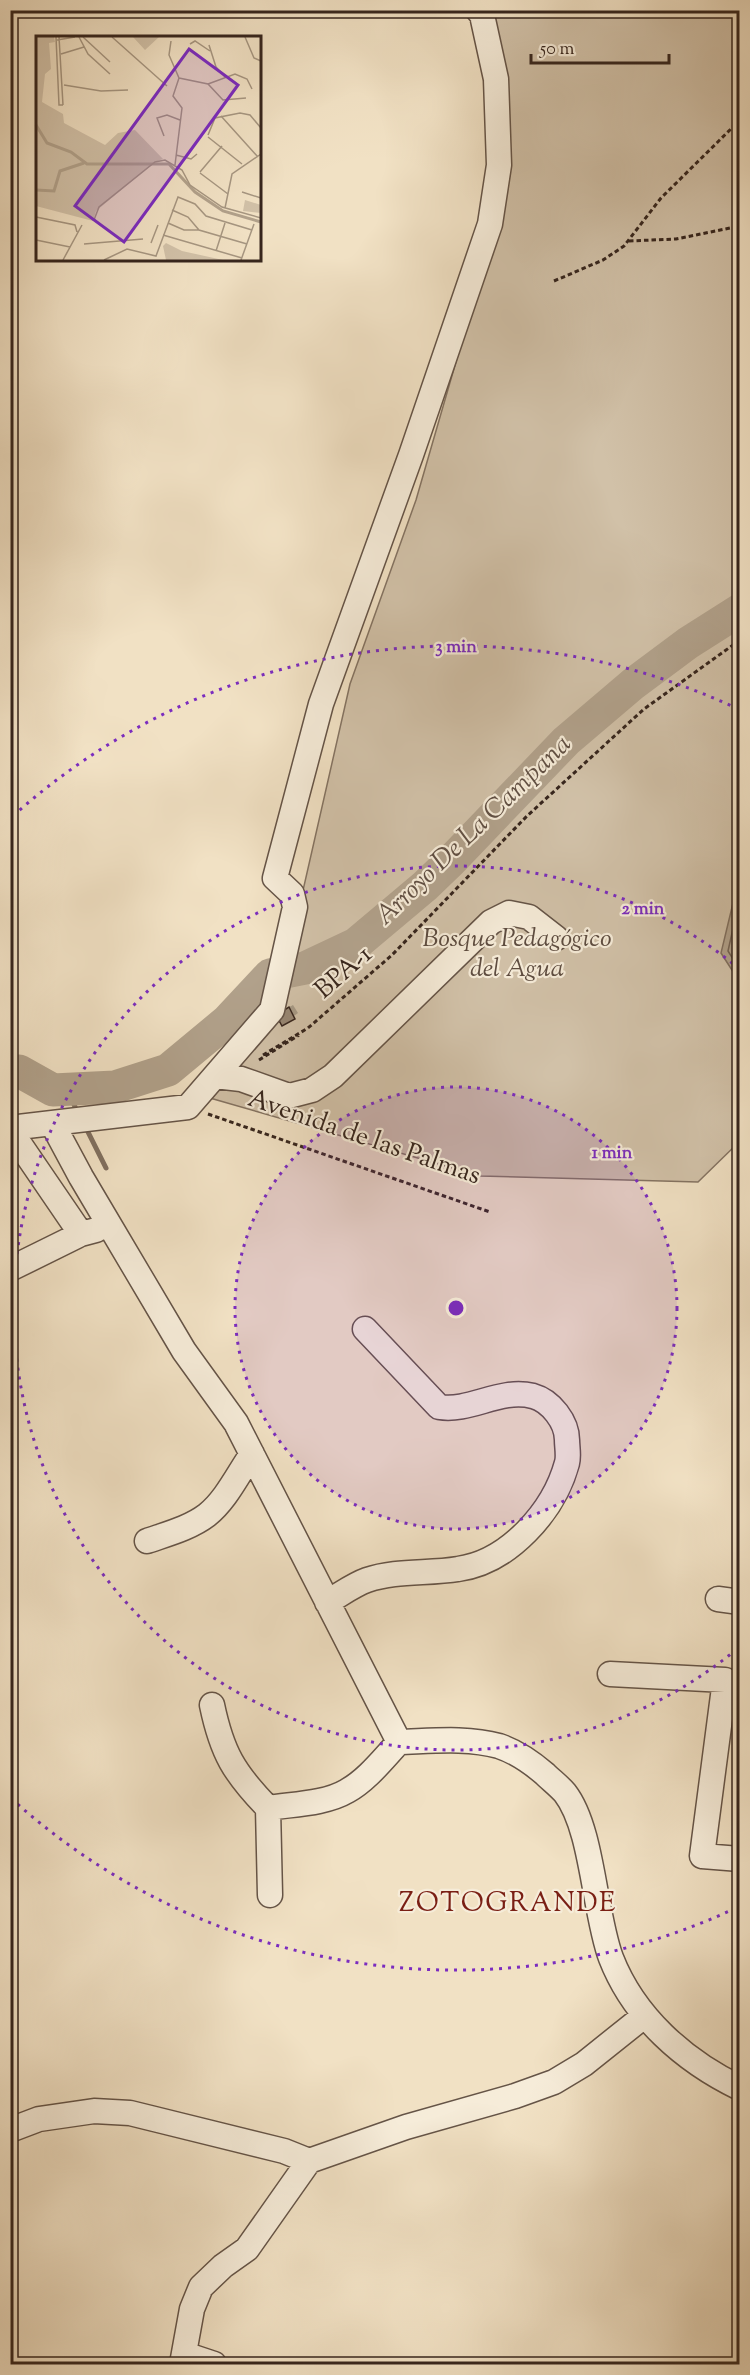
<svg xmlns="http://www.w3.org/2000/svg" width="750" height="2375" viewBox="0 0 750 2375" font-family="'Sorts Mill Goudy',serif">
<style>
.green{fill:#d1c1a8;stroke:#847362;stroke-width:1.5}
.water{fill:#b1a18b;stroke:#806f5f;stroke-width:1.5}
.shadow{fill:#0003}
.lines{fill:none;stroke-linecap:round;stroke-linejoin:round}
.shore{stroke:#746354;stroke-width:1.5}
.stream{stroke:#806f5f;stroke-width:5}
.river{stroke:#b1a18b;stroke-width:33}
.building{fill:#978774;stroke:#36251d;stroke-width:1.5}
.minor-casing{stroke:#655447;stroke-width:27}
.path{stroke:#36251d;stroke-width:3;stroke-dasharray:4.5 3;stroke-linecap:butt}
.minor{stroke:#f6ecd9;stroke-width:24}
.ring{fill:none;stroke:#7b2cbf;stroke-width:3;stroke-dasharray:3 6}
.labels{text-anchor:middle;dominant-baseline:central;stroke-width:4.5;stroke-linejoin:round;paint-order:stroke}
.park-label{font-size:26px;font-style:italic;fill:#5d4c40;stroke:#f6ecd9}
.street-label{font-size:26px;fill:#36251d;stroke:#f6ecd9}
.water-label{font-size:27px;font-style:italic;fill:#615044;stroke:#f6ecd9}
.neighbourhood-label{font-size:27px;letter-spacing:1.5px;fill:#7a1f14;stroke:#f6ecd9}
.inset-river{fill:none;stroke:#b1a18b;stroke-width:3}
.inset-road{fill:none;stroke:#a69681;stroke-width:1.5}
.view{fill:#7b2cbf;fill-opacity:0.15;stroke:#7b2cbf;stroke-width:3}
.inset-edge{fill:none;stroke:#36251d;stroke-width:3}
.centre{fill:#7b2cbf;stroke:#f6ecd9;stroke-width:3}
.ring-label{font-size:18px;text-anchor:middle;font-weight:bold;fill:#7b2cbf;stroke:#f6ecd9;stroke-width:4.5;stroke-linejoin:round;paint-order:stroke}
</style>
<rect width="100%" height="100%" fill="#f1e1c4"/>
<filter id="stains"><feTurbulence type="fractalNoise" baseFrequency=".00333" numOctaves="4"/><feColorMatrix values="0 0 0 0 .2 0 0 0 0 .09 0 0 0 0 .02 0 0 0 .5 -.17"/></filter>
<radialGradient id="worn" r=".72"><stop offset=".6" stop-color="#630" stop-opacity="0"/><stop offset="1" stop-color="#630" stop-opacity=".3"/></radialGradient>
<path class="green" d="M483,11H739V1142L698,1182L480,1176L210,1098L276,1009L350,684L416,500L510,175L506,97Z"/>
<path class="water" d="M739,878L740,981H739L721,953Z"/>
<path class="shadow" d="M293,1005L298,1013L283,1024L282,1011Z"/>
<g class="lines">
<path class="shore" d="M740,897L728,951L740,970"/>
<path class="stream" d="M67,1090L78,1113
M85,1126L106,1168"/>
<path class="river" d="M10,1072L19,1071L53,1090L115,1087L168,1070L227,1021L270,975L305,968L356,944L425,886L451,861L566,741L633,684L688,643L740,610"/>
</g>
<path class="building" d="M289,1007L295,1019L282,1026L276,1015Z"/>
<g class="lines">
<g class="minor-casing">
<path id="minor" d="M215,1076L241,1079L289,1096L312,1090L333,1076L491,922L509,913L529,917L556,938
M52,1123L81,1177L184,1351L236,1423L399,1742C432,1741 467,1737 499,1746C517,1752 531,1762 545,1774C551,1780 559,1786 565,1793C593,1829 594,1913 611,1958C634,2017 684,2061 740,2088
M10,1128L188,1107L272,1010L295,907L292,894L275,878L321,704L411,455L490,224L499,165L496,79L482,15L478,10
M10,1130L81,1234
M10,1269L81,1234L96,1230
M147,1541C167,1534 190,1528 207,1515C226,1500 238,1474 252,1454
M718,1599L740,1602
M327,1602C340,1595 353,1585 367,1580C396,1570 428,1574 458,1569C509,1562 554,1511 567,1463C569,1456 567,1447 567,1440C567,1422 551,1401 533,1396C499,1388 471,1412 439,1407L365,1329
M610,1674L725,1680L702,1856L740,1859
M212,1705C222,1753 234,1773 268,1808L270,1895
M268,1808C293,1804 325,1804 347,1791C367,1780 383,1759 399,1742
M10,2130L39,2119L94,2111L130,2113L284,2151L309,2161
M184,2354L214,2364
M182,2364L192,2309L201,2287L223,2266L247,2249L309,2161L406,2127L515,2096L554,2082L584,2064L644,2016"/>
</g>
<path class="path" d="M629,241L676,239L740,226
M554,281L603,260L624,246L661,198L740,120
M263,1055L308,1028L392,955L527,816L644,709L740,640
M259,1060L299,1035
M208,1114L490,1212"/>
<use href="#minor" class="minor"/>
</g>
<circle cx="456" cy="1308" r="221" fill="#7b2cbf" fill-opacity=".12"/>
<g class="ring">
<circle cx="456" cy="1308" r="221"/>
<path d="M737 1649A442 442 0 1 1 737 967"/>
<path d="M736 1908A662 662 0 0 1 13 1800M13 816A662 662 0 0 1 736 708"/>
</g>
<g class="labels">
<g class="park-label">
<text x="517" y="939">Bosque Pedagógico<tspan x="517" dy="30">del Agua</tspan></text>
</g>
<g class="street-label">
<text transform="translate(344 973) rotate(-41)">BPA-1</text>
<text transform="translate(364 1138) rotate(19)">Avenida de las Palmas</text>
</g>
<g class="water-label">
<text transform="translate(474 831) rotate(-44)">Arroyo De La Campana</text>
</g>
<g class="neighbourhood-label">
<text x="508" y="1904">ZOTOGRANDE</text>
</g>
</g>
<g transform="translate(36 36)">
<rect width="225" height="225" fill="#f1e1c4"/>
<path d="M0,1H18L19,6L13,7L15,33L9,38L6,66L27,78L28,87L69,109L82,97L99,94L127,123L119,126L60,175L57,185L0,170ZM97,1H123L109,14ZM209,164L225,169V177L207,175ZM130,207L146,215L187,224H130L127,210Z" fill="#d1c1a8"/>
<path class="inset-river" d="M0,89L11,107L35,116L51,128H133L159,156L187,175L225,186M0,154L18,155L24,135L48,127"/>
<path class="inset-road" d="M20,1L23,69H27M23,1L27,69M43,1L52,18L74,38M47,1L74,26M76,1L131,50M209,1L218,22L225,25M21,4L39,1M135,5L133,19L143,42L137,60L146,72L139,129M154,8L159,5L174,15M173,9L180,31L189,41M25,18L48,11M143,42L172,48L187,64L210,62M172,48L199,38L211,43L216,53M28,49L65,55L92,54M185,80L222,121M172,99L179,82L204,77L214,79L225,92M128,100L121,82L131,79L144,84M172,101L206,128M140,119L155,123L161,118M164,136L186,110M164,137L192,158M206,156L225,162M189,172L196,138L225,118M136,174L152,181L163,194L211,208M0,181L39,189L41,196M132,187L148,194H163M66,190L58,184L63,171L119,126L129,124L146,134L154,149L186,171L225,182M127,199L206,222M0,204L34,211M115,207L122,189M48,208L107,203M180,215L189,187M27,224L46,189M68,224L91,213L120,220L142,161L159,168L170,180L216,194M205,224L218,188"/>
<path class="view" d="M153,13L202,49L88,206L39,170Z"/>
<rect width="225" height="225" class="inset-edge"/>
</g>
<circle cx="456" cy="1308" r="9" class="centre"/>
<g class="ring-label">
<text x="456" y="652">3 min</text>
<text x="643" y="914">2 min</text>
<text x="612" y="1158">1 min</text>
</g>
<rect width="750" height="2375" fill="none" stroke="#f1e1c4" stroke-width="36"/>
<rect x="12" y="12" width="726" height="2351" fill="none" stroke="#36251d" stroke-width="3"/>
<rect x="18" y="18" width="714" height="2339" fill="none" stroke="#36251d" stroke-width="1.5"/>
<path d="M531 54v9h138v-9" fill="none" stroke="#36251d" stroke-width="3"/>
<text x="540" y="54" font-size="18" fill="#36251d" stroke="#f6ecd9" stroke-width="4.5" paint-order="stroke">50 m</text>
<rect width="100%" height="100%" filter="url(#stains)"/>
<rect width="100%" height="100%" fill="url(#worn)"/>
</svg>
